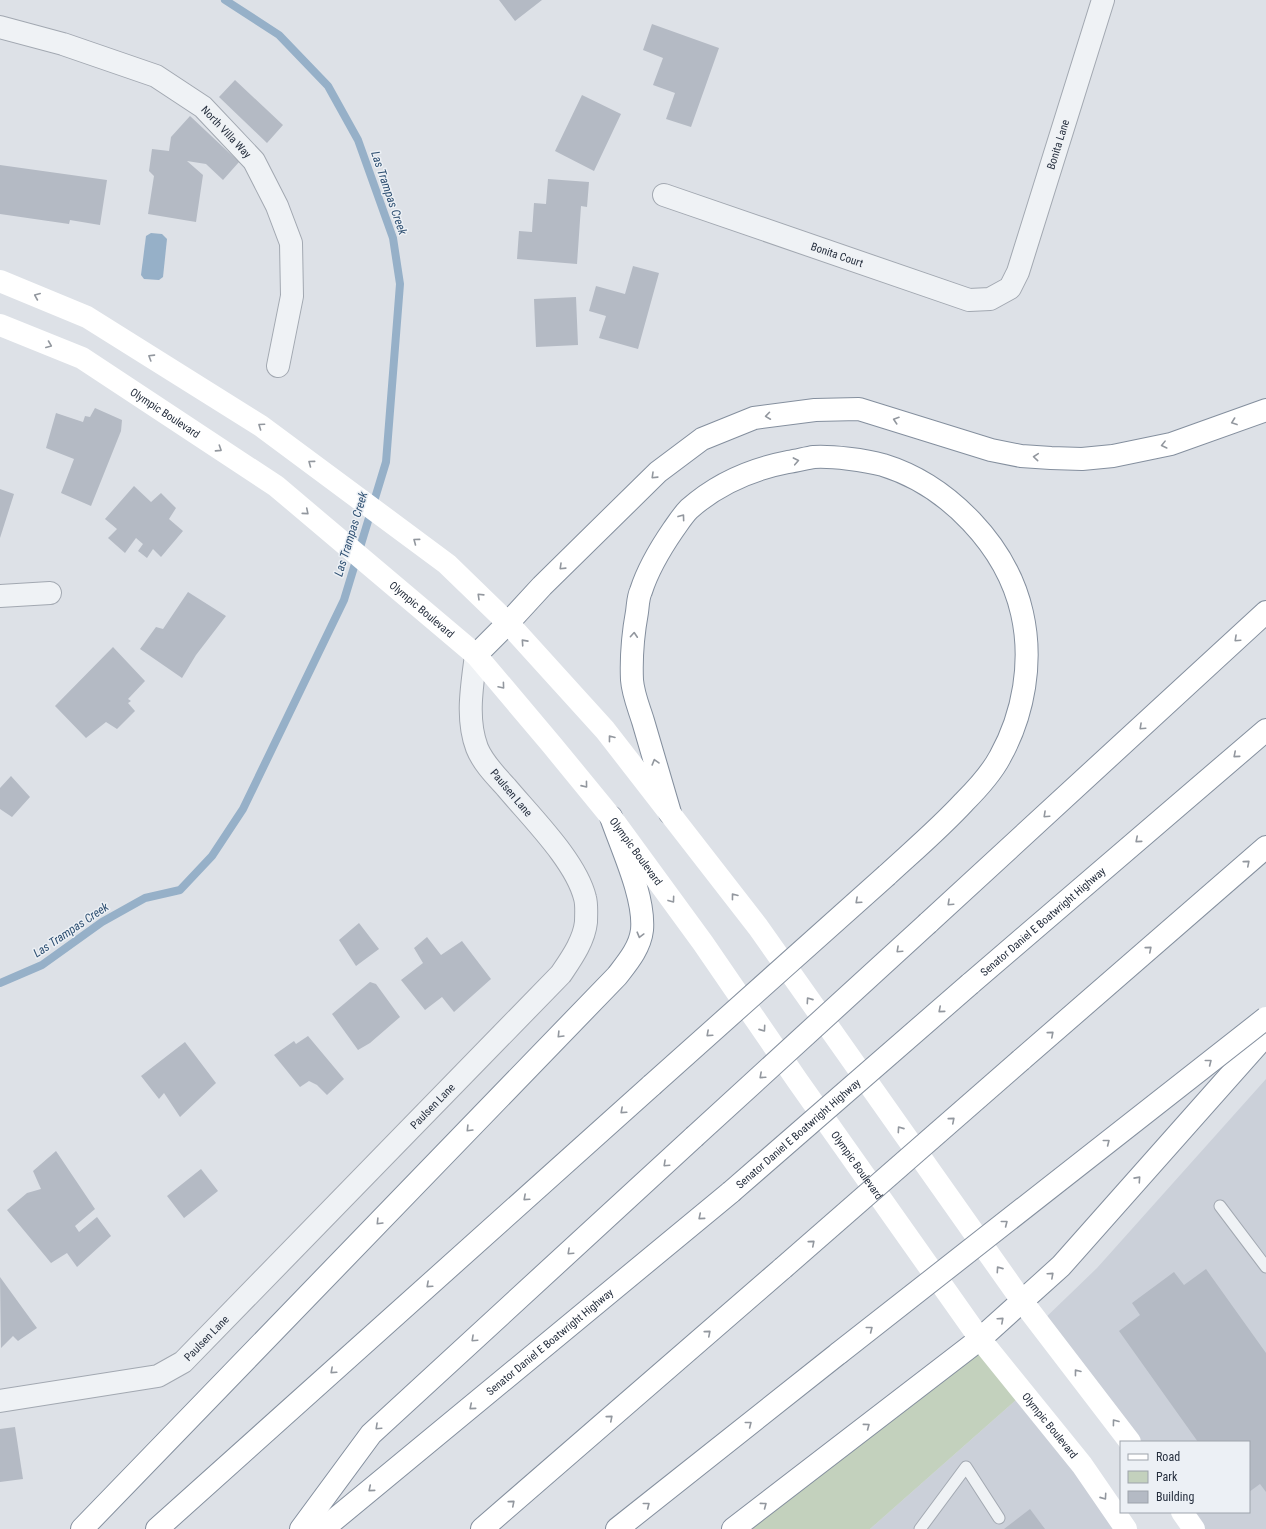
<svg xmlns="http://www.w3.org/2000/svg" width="1266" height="1529" viewBox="0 0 1266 1529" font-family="'Roboto Condensed',sans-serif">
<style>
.built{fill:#cbd0d9}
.green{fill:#c3d1bd}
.water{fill:#96b0c8}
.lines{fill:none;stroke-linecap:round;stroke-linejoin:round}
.stream{stroke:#96b0c8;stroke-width:8}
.building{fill:#b4bac4}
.lane-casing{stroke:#a2a8b1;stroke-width:13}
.street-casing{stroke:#a2a8b1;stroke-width:24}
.highway-casing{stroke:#848f9e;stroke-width:24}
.lane{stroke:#eff2f5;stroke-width:11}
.street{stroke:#eff2f5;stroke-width:22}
.secondary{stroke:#fff;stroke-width:22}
.highway{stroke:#fff;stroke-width:22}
.highway-bridge-casing{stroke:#848f9e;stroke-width:24;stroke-linecap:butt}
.highway-bridge{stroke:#fff;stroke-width:22}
.oneway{stroke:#92979e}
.labels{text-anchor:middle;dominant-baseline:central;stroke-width:3;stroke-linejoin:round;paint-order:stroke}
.street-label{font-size:11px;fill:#262f3e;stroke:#ecf0f5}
.water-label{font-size:12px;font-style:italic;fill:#2f5072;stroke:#ecf0f5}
</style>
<rect width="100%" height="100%" fill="#dde1e7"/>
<path class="built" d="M1266,1079V1529H1194L1182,1512H1249V1442H1130L1039,1324L1097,1268Z
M1024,1393L1126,1529H870Z"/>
<path class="green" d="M980,1339L1024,1393L870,1529H733Z"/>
<path class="water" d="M151,233L162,234L167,239L163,277L159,280L144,279L141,275L146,236Z"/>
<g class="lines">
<path class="stream" d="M0,983L42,965L102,922L145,898L180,890L212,856L243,809L344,600L386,462L400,284L393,238L358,140L328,86L279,35L225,0"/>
</g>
<path class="building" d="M499,0H542L515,21Z
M652,24L719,48L691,127L666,119L675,93L653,85L663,58L643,50Z
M235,80L283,125L267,143L219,97Z
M582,95L621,114L594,171L555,151Z
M190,116L239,162L223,180L206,164L187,161L203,175L196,222L148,214L154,176L149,171L152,149L169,151L171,137Z
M0,165L107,180L100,225L70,220L69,224L0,214Z
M548,179L589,182L587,207L581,206L577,264L517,259L519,231L532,232L534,203L546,204Z
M633,266L659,273L638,349L599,338L606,316L589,311L596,286L625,294Z
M576,297L578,345L536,347L534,299Z
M95,408L122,420L121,431L91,506L61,493L74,459L46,448L56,413L83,422L85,416L90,417Z
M134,486L151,502L161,493L176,508L169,519L183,531L161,557L153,549L147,558L138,551L143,544L136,538L125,553L108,538L117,529L105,519Z
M0,489L14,494L0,538Z
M188,592L226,616L196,655L182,678L140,649L156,627L163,629Z
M113,647L145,681L128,699L131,701L128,703L135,711L117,729L106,722L86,738L55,706Z
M11,776L30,797L12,817L0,809V788Z
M359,923L379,949L356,966L339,940Z
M427,937L441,955L462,941L491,979L454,1012L442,997L425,1010L401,980L423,963L414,948Z
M370,982L376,984L400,1017L370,1043L358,1050L332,1014Z
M308,1036L344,1079L327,1095L317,1085L309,1081L300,1087L274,1055L294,1041L296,1044Z
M185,1042L216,1083L180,1117L164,1093L159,1099L141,1076Z
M56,1151L95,1209L75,1226L79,1232L97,1217L111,1236L77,1267L67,1253L51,1263L7,1210L27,1193L41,1189L33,1171Z
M201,1169L218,1191L184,1218L167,1196Z
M1206,1269L1266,1353V1492L1260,1484L1249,1492V1442H1198L1119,1331L1140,1315L1132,1303L1174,1272L1184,1285Z
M0,1277L37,1328L18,1341L13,1336L1,1348Z
M15,1427L23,1479L0,1482V1429Z
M1030,1509L1045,1529H1004Z"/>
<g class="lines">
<g class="lane-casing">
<path id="lane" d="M1220,1206L1266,1267
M920,1529L966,1467L999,1518"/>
</g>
<g class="street-casing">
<g id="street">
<path id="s1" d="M0,27L63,44L156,76L203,107L254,161L277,206L291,243L292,296L278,366"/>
<path id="s2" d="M664,195L969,300L990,299L1010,288L1018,272L1103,0"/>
<path d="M0,596L50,593"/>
<path id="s3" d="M0,1401L158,1376L183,1362L561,974C571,959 584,941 586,922C586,915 587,905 585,898C576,861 531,817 506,787C496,776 483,763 477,748C466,719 472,686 476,655"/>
</g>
</g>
<g class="highway-casing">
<g id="highway">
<path d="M476,655L508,623L542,586L658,472L702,439L754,418L815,410L859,409L991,450L1021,456L1051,458L1082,459L1113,456L1171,444L1266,410"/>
<path d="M670,813C661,782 652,752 643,721C639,708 633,694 632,680C631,657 633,634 637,612C638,605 638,597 641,591C648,569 660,549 673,530C678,523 683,515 689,509C717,484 752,469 788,462C797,461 806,458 814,457C832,456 865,460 883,465C948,485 1007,546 1022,613C1033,661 1024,714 1000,757C991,774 978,788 964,802C940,828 913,851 887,875"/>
<path d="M928,923L1266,612"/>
<path id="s5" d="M970,984L1266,730"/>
<path d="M1021,1060L1266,847"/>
<path d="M82,1529L617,976C627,963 640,948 642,930C645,897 622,849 611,817"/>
<path d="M157,1529L652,1085"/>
<path d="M301,1529L371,1434L694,1137"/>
<path id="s6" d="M323,1529L731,1192"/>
<path d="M482,1529L783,1268"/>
<path d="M617,1529L839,1353"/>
<path d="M733,1529L980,1339L1061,1266L1266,1035"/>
</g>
</g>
<use href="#lane" class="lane"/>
<use href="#street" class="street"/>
<g class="secondary">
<path d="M0,281L87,317L261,426L447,564L508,623L605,730L758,927L1022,1301L1130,1442"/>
<path id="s4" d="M0,325L82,358L276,486L476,655L552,745L611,817L703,943L797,1080L980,1339L1082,1465L1126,1529"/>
<path d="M1182,1512L1194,1529"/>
</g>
<use href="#highway" class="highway"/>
<g class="highway-bridge-casing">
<g id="highway-bridge">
<path d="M652,1085L887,875"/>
<path d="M694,1137L928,923"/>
<path id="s7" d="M731,1192L970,984"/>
<path d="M783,1268L1021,1060"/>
<path d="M839,1353L1266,1018"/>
</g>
</g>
<use href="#highway-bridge" class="highway-bridge"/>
</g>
<defs><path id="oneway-chevron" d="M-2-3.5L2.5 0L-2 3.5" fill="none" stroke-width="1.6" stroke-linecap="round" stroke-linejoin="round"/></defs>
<g class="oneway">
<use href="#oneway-chevron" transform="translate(37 296) rotate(-157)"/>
<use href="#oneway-chevron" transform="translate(49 345) rotate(22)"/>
<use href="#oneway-chevron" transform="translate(151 357) rotate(-148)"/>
<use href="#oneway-chevron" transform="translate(768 416) rotate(172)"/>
<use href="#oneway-chevron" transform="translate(896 420) rotate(-162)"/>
<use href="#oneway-chevron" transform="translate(1234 422) rotate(160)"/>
<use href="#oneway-chevron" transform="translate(261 426) rotate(-145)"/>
<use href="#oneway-chevron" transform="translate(1164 445) rotate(166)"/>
<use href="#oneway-chevron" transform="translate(219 449) rotate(33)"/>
<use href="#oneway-chevron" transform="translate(1036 457) rotate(-175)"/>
<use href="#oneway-chevron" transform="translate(796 461) rotate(-11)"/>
<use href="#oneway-chevron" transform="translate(311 463) rotate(-143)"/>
<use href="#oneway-chevron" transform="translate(654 476) rotate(136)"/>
<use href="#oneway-chevron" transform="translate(306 512) rotate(40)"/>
<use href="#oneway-chevron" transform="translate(682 517) rotate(-54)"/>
<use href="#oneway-chevron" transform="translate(416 541) rotate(-143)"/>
<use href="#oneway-chevron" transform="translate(562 567) rotate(136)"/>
<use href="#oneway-chevron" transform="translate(480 596) rotate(-136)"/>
<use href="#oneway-chevron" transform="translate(634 635) rotate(-86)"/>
<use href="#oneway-chevron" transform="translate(1237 639) rotate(137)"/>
<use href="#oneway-chevron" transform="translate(524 642) rotate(-132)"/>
<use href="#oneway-chevron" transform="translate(502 686) rotate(50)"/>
<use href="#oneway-chevron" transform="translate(1142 727) rotate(137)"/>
<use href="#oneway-chevron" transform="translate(611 738) rotate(-128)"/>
<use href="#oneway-chevron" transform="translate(1236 755) rotate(139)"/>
<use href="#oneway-chevron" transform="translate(655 762) rotate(-106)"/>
<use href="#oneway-chevron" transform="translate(585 785) rotate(51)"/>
<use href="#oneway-chevron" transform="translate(1046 815) rotate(137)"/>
<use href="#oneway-chevron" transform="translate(1138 840) rotate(139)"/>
<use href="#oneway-chevron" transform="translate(1247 863) rotate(-41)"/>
<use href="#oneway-chevron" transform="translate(734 896) rotate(-128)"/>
<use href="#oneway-chevron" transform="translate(672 900) rotate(54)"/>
<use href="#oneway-chevron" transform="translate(858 901) rotate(138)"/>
<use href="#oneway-chevron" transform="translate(950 903) rotate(137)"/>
<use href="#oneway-chevron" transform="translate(640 935) rotate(105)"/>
<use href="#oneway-chevron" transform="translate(1149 949) rotate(-41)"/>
<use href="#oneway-chevron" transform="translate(899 950) rotate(137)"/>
<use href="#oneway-chevron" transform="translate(809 1000) rotate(-125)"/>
<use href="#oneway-chevron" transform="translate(941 1010) rotate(139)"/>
<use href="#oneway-chevron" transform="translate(763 1029) rotate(55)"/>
<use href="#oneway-chevron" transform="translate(709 1034) rotate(138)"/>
<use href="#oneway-chevron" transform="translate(1051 1034) rotate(-41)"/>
<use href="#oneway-chevron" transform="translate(560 1035) rotate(134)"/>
<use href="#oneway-chevron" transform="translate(1209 1062) rotate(-38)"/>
<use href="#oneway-chevron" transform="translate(762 1076) rotate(138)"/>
<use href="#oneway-chevron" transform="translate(623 1111) rotate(138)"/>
<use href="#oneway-chevron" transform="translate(952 1120) rotate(-41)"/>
<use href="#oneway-chevron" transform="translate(469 1129) rotate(134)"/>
<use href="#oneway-chevron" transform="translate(900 1129) rotate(-125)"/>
<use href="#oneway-chevron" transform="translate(1107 1142) rotate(-38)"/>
<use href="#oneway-chevron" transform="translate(666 1164) rotate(137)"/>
<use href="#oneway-chevron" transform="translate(1138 1179) rotate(-48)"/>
<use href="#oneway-chevron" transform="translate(526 1198) rotate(138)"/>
<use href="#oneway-chevron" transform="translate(701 1217) rotate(140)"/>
<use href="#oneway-chevron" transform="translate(379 1222) rotate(134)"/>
<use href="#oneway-chevron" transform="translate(1005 1223) rotate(-38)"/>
<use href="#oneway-chevron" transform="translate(812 1243) rotate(-41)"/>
<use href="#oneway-chevron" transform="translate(570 1252) rotate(137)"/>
<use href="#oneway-chevron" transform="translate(999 1269) rotate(-125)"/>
<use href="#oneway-chevron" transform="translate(1051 1275) rotate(-42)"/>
<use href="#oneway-chevron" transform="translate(429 1285) rotate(138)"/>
<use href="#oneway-chevron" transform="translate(1001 1320) rotate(-42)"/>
<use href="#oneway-chevron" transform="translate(870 1329) rotate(-38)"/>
<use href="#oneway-chevron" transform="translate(708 1333) rotate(-41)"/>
<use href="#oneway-chevron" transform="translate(474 1339) rotate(137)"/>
<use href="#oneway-chevron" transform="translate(333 1371) rotate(138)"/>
<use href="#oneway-chevron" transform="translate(1077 1372) rotate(-128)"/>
<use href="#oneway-chevron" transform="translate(472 1407) rotate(140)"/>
<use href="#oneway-chevron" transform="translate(610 1418) rotate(-41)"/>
<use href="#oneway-chevron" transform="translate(1115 1422) rotate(-127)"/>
<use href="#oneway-chevron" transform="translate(749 1424) rotate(-38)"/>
<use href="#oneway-chevron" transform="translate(867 1426) rotate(-37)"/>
<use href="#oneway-chevron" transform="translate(378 1427) rotate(137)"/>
<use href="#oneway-chevron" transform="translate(371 1489) rotate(140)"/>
<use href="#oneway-chevron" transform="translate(1104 1497) rotate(55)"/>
<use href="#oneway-chevron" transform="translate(512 1503) rotate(-41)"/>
<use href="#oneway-chevron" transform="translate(647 1505) rotate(-38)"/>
<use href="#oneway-chevron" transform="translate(764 1505) rotate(-37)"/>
</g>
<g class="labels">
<g class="street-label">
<text stroke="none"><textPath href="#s1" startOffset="254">North Villa Way</textPath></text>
<text stroke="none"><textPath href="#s2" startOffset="518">Bonita Lane</textPath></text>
<text stroke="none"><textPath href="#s2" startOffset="183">Bonita Court</textPath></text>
<text stroke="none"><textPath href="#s4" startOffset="188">Olympic Boulevard</textPath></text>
<text stroke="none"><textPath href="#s4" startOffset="512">Olympic Boulevard</textPath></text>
<text transform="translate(511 793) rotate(50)">Paulsen Lane</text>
<text stroke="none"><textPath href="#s4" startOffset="836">Olympic Boulevard</textPath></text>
<text stroke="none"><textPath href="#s5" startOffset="96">Senator Daniel E Boatwright Highway</textPath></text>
<text stroke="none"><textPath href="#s3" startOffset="546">Paulsen Lane</textPath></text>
<text stroke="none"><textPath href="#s7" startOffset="89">Senator Daniel E Boatwright Highway</textPath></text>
<text stroke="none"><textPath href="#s4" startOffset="1220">Olympic Boulevard</textPath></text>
<text stroke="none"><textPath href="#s3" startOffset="222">Paulsen Lane</textPath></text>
<text stroke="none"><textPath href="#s6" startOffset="294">Senator Daniel E Boatwright Highway</textPath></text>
<text stroke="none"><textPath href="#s4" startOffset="1544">Olympic Boulevard</textPath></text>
</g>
<g class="water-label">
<text transform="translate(389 193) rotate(71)">Las Trampas Creek</text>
<text transform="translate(351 534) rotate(-73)">Las Trampas Creek</text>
<text transform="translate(71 930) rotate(-34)">Las Trampas Creek</text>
</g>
</g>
<rect x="1120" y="1441" width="130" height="72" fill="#ecf0f5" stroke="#9da3ac"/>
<rect x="1128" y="1454" width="20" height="6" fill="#ffffff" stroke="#9da3ac"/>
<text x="1156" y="1461" font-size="12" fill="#262f3e">Road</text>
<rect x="1128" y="1471" width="20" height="12" fill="#c3d1bd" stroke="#9da3ac"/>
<text x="1156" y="1481" font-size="12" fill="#262f3e">Park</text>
<rect x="1128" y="1491" width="20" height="12" fill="#b4bac4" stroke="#9da3ac"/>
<text x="1156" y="1501" font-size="12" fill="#262f3e">Building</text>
</svg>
